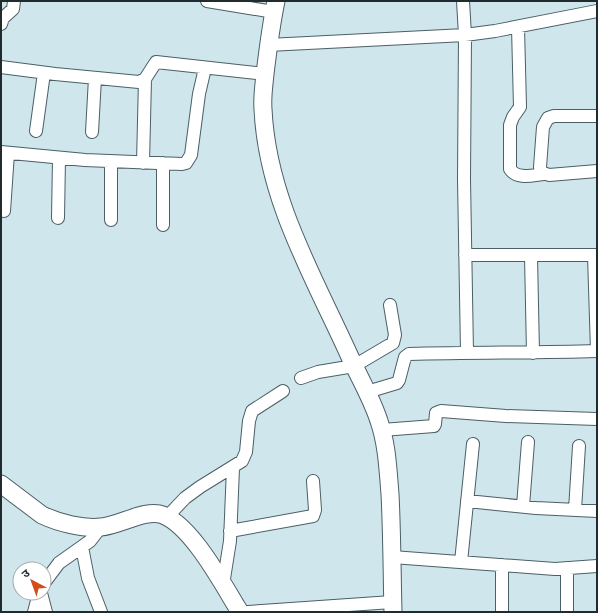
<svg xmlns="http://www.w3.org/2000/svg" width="598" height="613" viewBox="0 0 598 613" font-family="Montserrat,'Noto Sans Devanagari',sans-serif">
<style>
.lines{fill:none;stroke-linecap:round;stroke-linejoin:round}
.street-casing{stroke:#4b5f65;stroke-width:14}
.secondary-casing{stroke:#4b5f65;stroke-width:19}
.street{stroke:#fff;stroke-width:12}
.secondary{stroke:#fff;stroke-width:17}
</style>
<rect width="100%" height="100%" fill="#cfe6ed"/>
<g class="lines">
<g class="street-casing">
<path id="street" d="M207,1L274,12
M463,1L465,35L464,179L467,352
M1,24L3,18L13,9L14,1
M518,27L520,107L513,117L510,125V169C517,180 533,175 544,174
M268,45L465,35L495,31L597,11
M1,67L55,74L139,82L145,79L156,62L265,74
M597,116H554L548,118L543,127L540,167L541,172L549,175L597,171
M36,131L44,73
M92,132L95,78
M1,152L85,160L182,164L186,163L191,155L199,94L205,68
M143,163L145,79
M4,211L8,153
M58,218L59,158
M111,220V162
M163,225V163
M465,255H597
M594,255L597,351
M531,256L533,353
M301,378L318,372L354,366L393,343L395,335L390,305
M367,392L397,383L399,380L405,357L409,354C472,352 534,353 597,351
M382,430L434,426L435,424L436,413L441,411L506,416L597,419
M467,501L536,508L597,511
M523,506L528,442
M575,510L579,446
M167,517L185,498L200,487L242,461L246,452L249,421L252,411L283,391
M230,531L313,516L315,510L313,481
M82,547L88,578L101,612
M392,557L555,569L597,566
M461,562L473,444
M44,583L59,563L90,541L101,527
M223,585L230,541L233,468
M41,593L46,612
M34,612L39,593
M248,612L392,602
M502,612V565
M567,612V568"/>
</g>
<g class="secondary-casing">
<path id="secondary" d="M276,1C271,25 268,49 265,74C264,85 262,97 263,109C267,199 314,277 350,357C360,379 372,399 379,421C387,444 388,470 390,494C392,533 392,573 393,612
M1,484L42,515C59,523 83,529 101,527C119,526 146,508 163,515C193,527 223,585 240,612"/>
</g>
<use href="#street" class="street"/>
<use href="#secondary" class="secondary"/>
</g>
<rect width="598" height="613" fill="none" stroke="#212a2c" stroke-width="4"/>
<g transform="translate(32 581) rotate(319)"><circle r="19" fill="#ffffff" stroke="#a6aaab"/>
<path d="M0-3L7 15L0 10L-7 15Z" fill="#d44d18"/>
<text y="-6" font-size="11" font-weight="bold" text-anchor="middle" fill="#212a2c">उ</text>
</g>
</svg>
